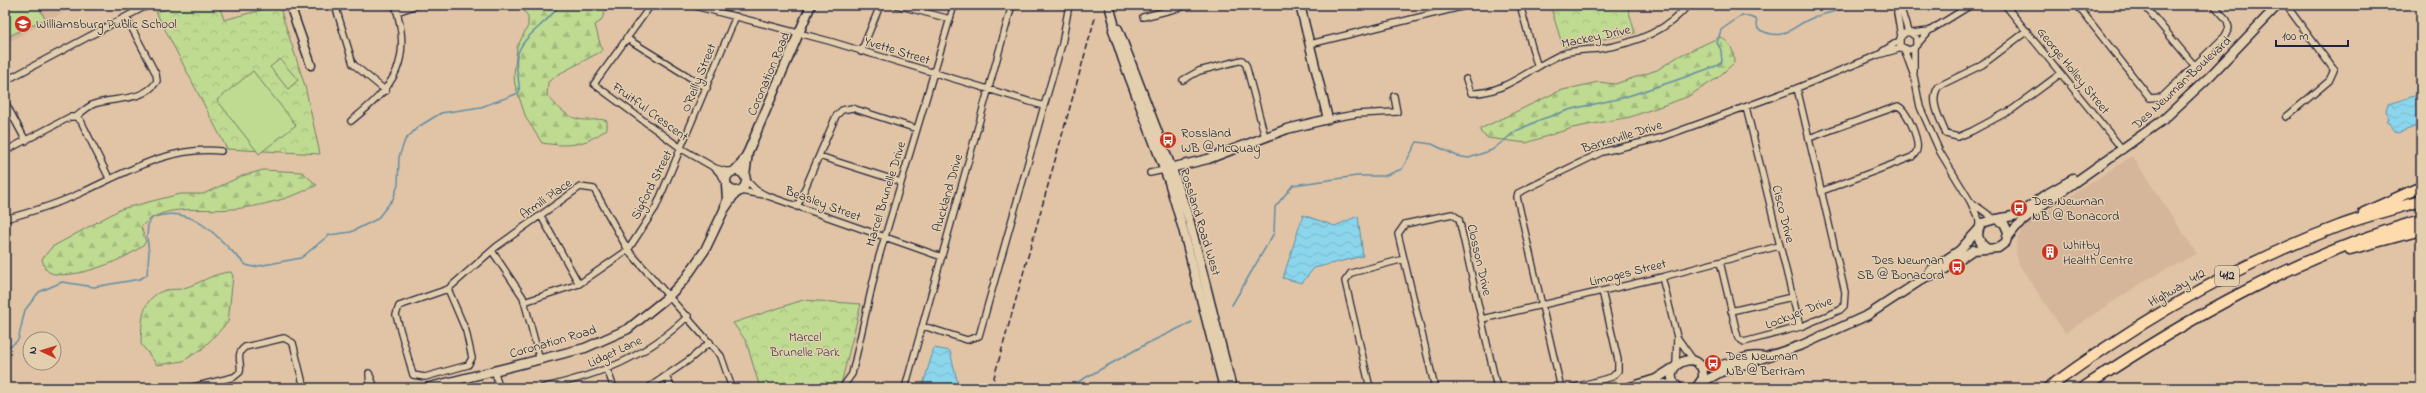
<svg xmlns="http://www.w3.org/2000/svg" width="2426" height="393" viewBox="0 0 2426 393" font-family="'Indie Flower',sans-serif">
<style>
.built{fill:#d6b69a}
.forest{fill:url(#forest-firs);stroke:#707e66}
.park{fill:url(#park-crowns);stroke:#707e66}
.pitch{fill:#bfda91;stroke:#707e66}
.water{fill:url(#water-waves);stroke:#618ea5}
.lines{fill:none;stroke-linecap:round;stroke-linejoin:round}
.stream{stroke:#618ea5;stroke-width:1.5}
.street-casing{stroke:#22223b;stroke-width:8}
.secondary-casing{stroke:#22223b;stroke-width:11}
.highway-casing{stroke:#22223b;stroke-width:13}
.street{stroke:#e3cfae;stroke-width:5.5}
.secondary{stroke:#e3cfae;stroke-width:8}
.highway{stroke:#fedbac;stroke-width:10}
.rail{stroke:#22223b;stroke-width:1.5;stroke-dasharray:6 3;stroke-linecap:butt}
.labels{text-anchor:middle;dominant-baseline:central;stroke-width:3;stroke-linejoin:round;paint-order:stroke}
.shield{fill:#e3cfae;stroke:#5c565e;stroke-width:1}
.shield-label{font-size:12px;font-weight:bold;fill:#22223b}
.poi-label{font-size:13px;fill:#22223b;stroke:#e3cfae;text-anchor:start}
.street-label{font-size:13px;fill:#22223b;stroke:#e3cfae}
.park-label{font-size:13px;fill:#3a3e48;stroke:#e3cfae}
</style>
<defs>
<pattern id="forest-firs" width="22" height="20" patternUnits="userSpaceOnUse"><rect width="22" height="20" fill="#bfda91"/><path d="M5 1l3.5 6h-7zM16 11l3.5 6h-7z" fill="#a4bb7e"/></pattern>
<pattern id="park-crowns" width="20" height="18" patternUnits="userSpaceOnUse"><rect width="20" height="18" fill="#bfda91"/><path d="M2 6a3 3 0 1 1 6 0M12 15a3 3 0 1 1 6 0" fill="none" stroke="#a4bb7e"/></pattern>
<pattern id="water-waves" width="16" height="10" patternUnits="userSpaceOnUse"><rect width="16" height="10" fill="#8bd6ec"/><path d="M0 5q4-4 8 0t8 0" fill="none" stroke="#78b7cb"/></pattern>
</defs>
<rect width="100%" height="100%" fill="#e1c4a5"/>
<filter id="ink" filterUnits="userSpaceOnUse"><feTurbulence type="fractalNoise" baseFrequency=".025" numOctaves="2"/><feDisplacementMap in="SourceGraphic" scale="8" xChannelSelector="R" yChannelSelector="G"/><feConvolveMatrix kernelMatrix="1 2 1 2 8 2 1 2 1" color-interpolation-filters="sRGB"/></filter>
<g filter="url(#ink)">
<path class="built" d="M5,5H77L5,44Z
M2132,156L2197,254L2148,279L2065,333L2019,265L2016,252L2017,239L2024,226Z"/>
<path class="forest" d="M519,5H608L601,21L595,25L602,51L559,74L548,82L547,95C559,109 570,121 589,120C597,120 600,118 607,121V129C584,146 570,147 542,143L526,118L515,85L514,75L517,47L528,26V16Z
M1720,37C1731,43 1734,50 1734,63L1716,79L1687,97L1630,117L1572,128L1526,143L1488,138L1481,133L1480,129L1559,91L1598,82L1615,84L1657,70L1679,56Z
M263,170L302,172L317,185C293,198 259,207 232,209C202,212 163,202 141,227L146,242C133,258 68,283 49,272C44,269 44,265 42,259L52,247L121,209L180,194H203L242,176Z
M231,272L233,276L228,322L202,349L183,361L157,365L141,344C142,322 140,297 166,290C172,289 179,290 184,288C201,283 213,273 231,272Z"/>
<path class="park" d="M180,5H219L224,20L279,5L305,86L320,154L227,149L156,12Z
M1550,5H1627L1635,33L1563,47Z
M803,300L861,304L840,388H760L746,341L733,323Z"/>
<path class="pitch" d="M5,5H38L45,19L5,38Z
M280,59L298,80L288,89L270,67Z
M253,71L296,125L259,154L217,100Z"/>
<path class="water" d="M2421,94V125L2397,133L2386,120L2388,119L2386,110L2388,104Z
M1303,215L1335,226L1358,216L1363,256L1314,268L1302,283L1283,278Z
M934,348L950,351L958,384L957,388H922Z"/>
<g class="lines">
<path class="stream" d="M1232,305L1274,233L1275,207L1293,185L1357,176H1384L1402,169L1417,142L1432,144L1457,156L1469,158L1492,150L1516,131L1542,119L1572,109L1622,98L1674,81L1716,66L1722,62L1721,50L1717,43L1721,30L1742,15L1756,19L1758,29C1786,44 1791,25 1815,17C1829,12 1843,10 1857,5
M5,345L11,346L18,340L25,310L39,292L62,282L94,287L140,279L147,275L149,253L147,237L148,225L152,218C194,202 219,240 246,265L253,267L301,258L329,235L351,232L377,219L393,199L398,185L399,157L405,140L418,127L441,113L481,107L519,93C521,81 514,68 517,56C523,34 548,24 559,5
M1067,388L1148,343L1192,322"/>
<g class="street-casing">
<path id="street" d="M335,5L353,64L386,91
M651,5L594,84L682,149L715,168
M691,5L829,41L1044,106L979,336L967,340L923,326
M897,5L950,19
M1520,5L1537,65
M2005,5L2123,150
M2077,5L2150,98L2162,97L2225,36L2229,28L2227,20L2214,5
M2144,5L2194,65
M2286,5L2334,70L2329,81L2286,117
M1899,9L1897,13L1901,36
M1899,9L1902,12L1908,32
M397,12L417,5
M1143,17L1190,5
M2027,31L1982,65L1939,86C1928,100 1941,120 1946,134L1958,137L1972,131L2013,109L2060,74
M1912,33L1929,31L1971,5
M626,38L707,88
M1310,44L1469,5
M1916,44V37L1909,32L1905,33L1900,38V46L1909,50L1914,48L1929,31
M1914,48V72
M1904,49L1914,76L1920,107L1940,152L1970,201L1979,220V227
M1883,51L1899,41
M861,52L879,8L883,5
M1466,79L1471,93C1503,95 1533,66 1562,54C1572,50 1586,50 1598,49C1632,44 1666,33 1688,5
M1183,80L1199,71L1242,60L1246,65L1265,137
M5,81L148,5
M5,102L26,141
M1044,106L1062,44L1069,5
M1746,107L1800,327
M76,117C82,112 87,107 94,104C114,97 144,102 157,81L156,74L126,17
M1328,119L1356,114L1397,112L1394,96
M351,121C395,86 413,61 395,5
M1809,138L1898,106C1907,110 1919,139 1917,149C1917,152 1915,154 1912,157L1822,191
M5,151L70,117H76L81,121L109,178
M819,156L901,182
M1150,173L1164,170
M726,184L722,176L715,168L725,171H734
M740,191L765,195L756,190L746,180
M765,195L942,257
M1971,202L1993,218
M797,207L836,116L842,110L852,108L917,129
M541,216L579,284
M5,219C31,212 58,204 83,192C126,172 172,145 221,151
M492,251L523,297L540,360
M1720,262L1738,338L1744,342L1800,327L1840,310L1844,306L1845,292L1797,88
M1662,277L1677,337L1676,365
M448,289L466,331L472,358L468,365L425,377L413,375L396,315L399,306L448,289L496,247L580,187L594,189L628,250L721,356L732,388
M524,302L579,284L628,250L656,207L736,16
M1731,311L1792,297
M1482,319L1662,277L1779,246
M1677,337L1694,361
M607,369L614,388
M495,372L499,388
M666,377L672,388
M189,388L234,377L240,372C242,362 235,354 245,347L284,338L293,343L304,388
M370,388L369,373L375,388
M542,388C600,374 644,359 688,316
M648,388L689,360L710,342
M842,388L852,374L878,260L954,5
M905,388L1012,5
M1370,388L1345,281L1351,273L1404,259
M1435,388L1398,234L1405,224L1452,214L1459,219L1497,388
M1561,388L1517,197L1518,193L1602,152L1660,138L1797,88L1878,55L1902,48
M1571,388L1612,377L1618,371V360L1602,291"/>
</g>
<g class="secondary-casing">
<path id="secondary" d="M290,5L311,65
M1109,5L1114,23L1113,30L1123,60L1169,182L1183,229L1224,388
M1118,29L1176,180L1190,223L1232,388
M748,152L811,5
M1166,169L1208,159L1287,129L1328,119L1300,5
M726 181a10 10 0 1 1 20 0a10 10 0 1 1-20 0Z
M734,171L742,163L748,152L745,176
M726,185L727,199L724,210L734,195L740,191
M1997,219L2018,215L2043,196L2073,179
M2008,237L2016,227L2044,204L2163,120L2210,76L2278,5
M1926,277L1932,269L1960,250L1979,229
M1699,365C1721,373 1741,352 1764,357
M1701,383L1721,372L1802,345L1868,315L1926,277L1938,274L1973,250L1998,248L2006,242L2008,232L2004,223L1996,219L1982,223C1975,233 1978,243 1988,249
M426,388L585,348L628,329L669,296L685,279L705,250L724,210
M1627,388L1656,379L1675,367
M1650,388L1664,384L1678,387
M1679,388C1653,367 1705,343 1703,378L1696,388"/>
</g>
<g class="highway-casing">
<path id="highway" d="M2364,213L2421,187
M2350,249L2421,230
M2048,388C2138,322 2234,265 2339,226C2366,216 2394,209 2421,201
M2083,388C2188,318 2299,255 2421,220"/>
</g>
<use href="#street" class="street"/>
<use href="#secondary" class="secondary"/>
<use href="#highway" class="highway"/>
<path class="rail" d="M991,388L1095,18"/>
</g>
</g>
<defs>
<g id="school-disc" transform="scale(0.9)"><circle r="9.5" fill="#c8321e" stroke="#e3cfae"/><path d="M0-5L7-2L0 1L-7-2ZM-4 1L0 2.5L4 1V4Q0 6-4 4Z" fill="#fff"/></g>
<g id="bus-disc" transform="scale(0.9)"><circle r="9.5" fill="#c8321e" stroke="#e3cfae"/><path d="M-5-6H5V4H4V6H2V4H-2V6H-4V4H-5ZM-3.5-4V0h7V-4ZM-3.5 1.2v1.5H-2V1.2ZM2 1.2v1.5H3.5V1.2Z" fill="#fff"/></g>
<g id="building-disc" transform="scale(0.9)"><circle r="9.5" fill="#c8321e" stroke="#e3cfae"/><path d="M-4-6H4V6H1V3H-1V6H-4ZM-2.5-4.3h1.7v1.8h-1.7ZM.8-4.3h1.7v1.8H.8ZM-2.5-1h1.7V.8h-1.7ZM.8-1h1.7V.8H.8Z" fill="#fff"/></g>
</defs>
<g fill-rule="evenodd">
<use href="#school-disc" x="23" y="24"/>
<use href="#bus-disc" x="1168" y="140"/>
<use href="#bus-disc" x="2019" y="208"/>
<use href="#building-disc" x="2050" y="252"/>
<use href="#bus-disc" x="1957" y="267"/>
<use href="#bus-disc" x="1713" y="363"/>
</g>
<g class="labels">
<rect class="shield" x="2215" y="266" width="24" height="20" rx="3"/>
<g class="shield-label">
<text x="2227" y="276">412</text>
</g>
<g class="poi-label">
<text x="36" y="24">Williamsburg Public School</text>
<text x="1181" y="133">Rossland<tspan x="1181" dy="15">WB @ McQuay</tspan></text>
<text x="2032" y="201">Des Newman<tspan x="2032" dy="15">NB @ Bonacord</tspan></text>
<text x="2063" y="245">Whitby<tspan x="2063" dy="15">Health Centre</tspan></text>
<text x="1944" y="260" text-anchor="end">Des Newman<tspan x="1944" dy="15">SB @ Bonacord</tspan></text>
<text x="1726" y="356">Des Newman<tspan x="1726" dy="15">NB @ Bertram</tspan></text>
</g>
<g class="street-label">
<text transform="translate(1596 37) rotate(-12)">Mackey Drive</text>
<text transform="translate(897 51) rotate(17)">Yvette Street</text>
<text transform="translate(2073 71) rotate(51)">George Holley Street</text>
<text transform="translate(769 74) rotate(-67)">Coronation Road</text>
<text transform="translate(699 78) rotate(-68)">O'Reilly Street</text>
<text transform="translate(2182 83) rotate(-43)">Des Newman Boulevard</text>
<text transform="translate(650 112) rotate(36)">Fruitful Crescent</text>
<text transform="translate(1622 137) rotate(-17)">Barkerville Drive</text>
<text transform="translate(652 185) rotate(-63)">Sigford Street</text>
<text transform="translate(948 193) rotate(-74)">Auckland Drive</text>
<text transform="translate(886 194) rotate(-73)">Marcel Brunelle Drive</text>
<text transform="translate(546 199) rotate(-35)">Armili Place</text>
<text transform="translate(823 204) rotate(20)">Beasley Street</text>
<text transform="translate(1783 214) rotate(76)">Cisco Drive</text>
<text transform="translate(1200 222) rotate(73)">Rossland Road West</text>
<text transform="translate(1479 260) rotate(77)">Closson Drive</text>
<text transform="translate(1628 273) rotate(-14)">Limoges Street</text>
<text transform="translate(2177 288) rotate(-30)">Highway 412</text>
<text transform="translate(1799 313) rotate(-21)">Lockyer Drive</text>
<text transform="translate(553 342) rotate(-16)">Coronation Road</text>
<text transform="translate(615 352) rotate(-25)">Lidget Lane</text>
</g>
<g class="park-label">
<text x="805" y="337">Marcel<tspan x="805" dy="15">Brunelle Park</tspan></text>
</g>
</g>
<rect width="2426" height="393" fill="none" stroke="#e3cfae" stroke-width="20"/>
<rect x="10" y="10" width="2406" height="373" fill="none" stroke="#22223b" stroke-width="1.5" filter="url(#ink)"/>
<g transform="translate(42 351) rotate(274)"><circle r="19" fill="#e3cfae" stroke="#968a80"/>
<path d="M0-3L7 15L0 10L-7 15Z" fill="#c8321e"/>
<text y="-6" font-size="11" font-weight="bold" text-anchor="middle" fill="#22223b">N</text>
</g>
<path d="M2276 40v6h72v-6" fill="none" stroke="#22223b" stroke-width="2"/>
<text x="2282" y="40" font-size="12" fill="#22223b" stroke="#e3cfae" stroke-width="3" paint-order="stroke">100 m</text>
</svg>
